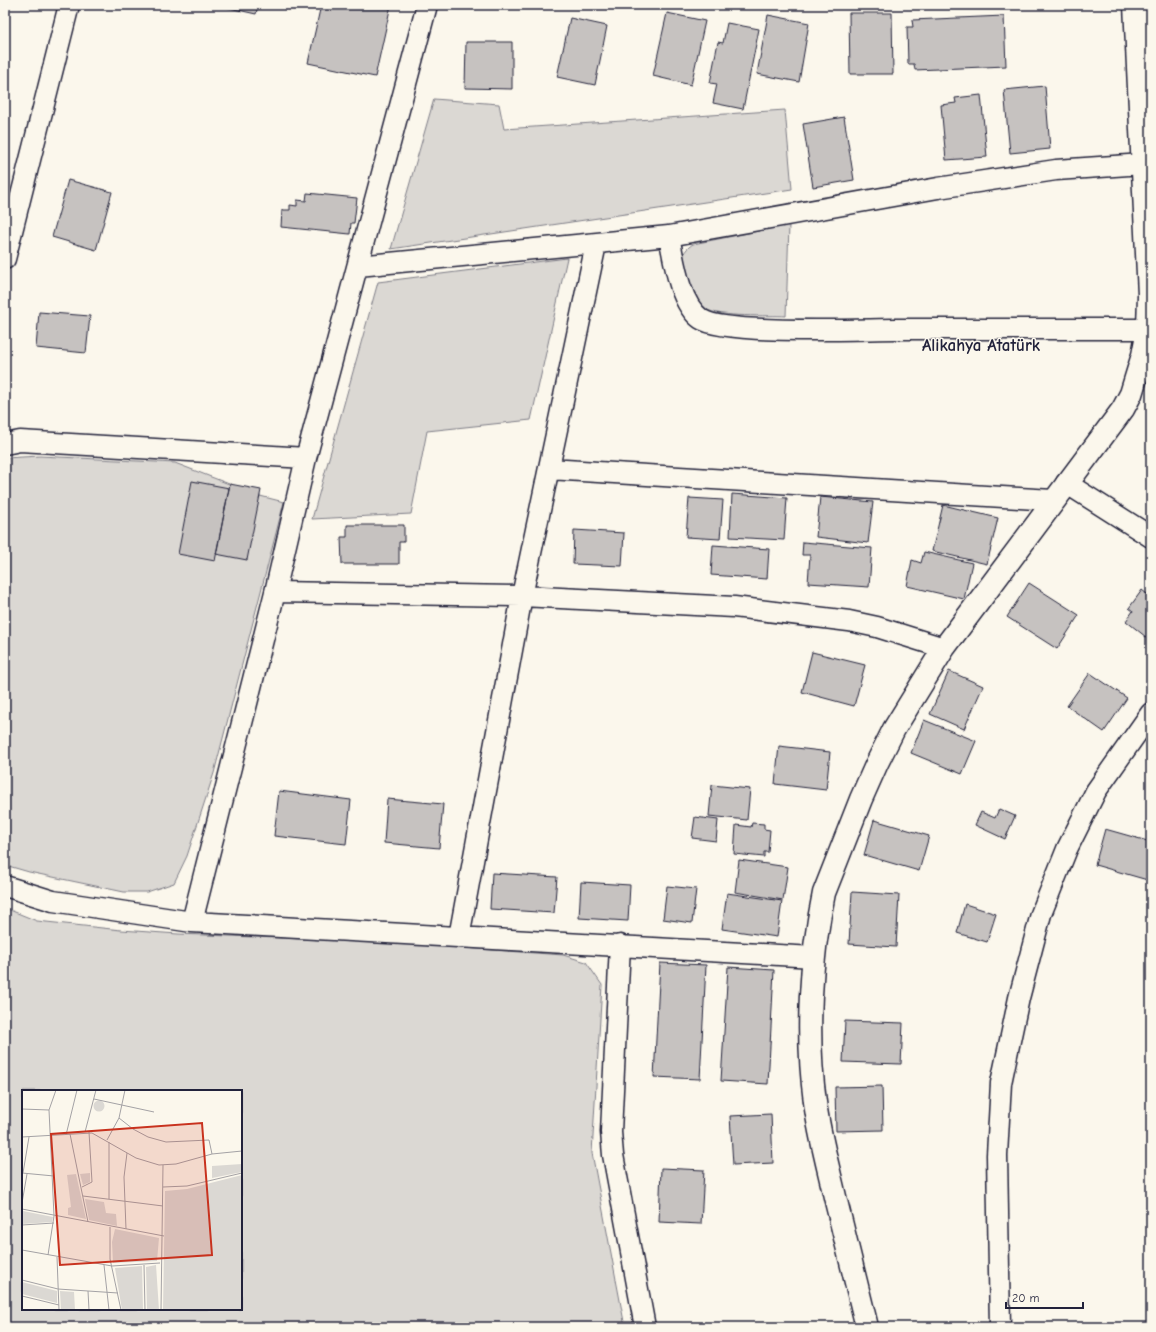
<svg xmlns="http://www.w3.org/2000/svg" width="1156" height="1332" viewBox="0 0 1156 1332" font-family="'Comic Neue',sans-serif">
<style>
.green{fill:#dbd8d3;stroke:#7e7d87;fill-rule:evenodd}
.building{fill:#c6c2c0;stroke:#22223b}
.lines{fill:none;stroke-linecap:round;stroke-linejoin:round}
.street-casing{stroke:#22223b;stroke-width:23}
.secondary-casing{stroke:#22223b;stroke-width:25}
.street{stroke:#fbf7ec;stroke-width:20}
.secondary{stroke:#fbf7ec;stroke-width:22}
.labels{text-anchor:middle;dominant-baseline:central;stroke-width:3;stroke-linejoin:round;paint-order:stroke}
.district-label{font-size:17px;font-weight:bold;fill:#22223b;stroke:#fbf7ec}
.inset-road{fill:none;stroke:#a4a2a5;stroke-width:1}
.view{fill:#c8321e;fill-opacity:0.15;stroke:#c8321e;stroke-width:2}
.inset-edge{fill:none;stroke:#22223b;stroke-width:2}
</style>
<rect width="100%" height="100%" fill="#fbf7ec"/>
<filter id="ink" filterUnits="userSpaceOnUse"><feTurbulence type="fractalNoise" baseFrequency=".025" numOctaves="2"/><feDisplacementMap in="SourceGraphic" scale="8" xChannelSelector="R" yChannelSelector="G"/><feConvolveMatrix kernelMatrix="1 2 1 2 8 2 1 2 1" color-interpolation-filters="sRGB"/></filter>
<g filter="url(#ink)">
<path class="green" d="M434,99L499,104L504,129L785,110L792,189L391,249Z
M789,225L786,316C768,315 720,318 706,309C694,301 688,286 684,273C681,260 681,252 693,244Z
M567,258L531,420L427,431L411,514L312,519L378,282Z
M40,456L175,463L260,496L284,502L214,773L187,856L174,883L147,892H124L29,872L5,865V458Z
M5,908L37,921L121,930L178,934L380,942L563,955L586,962L602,985L592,1153L625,1327H5ZM23,1091H241V1309H23Z"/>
<path class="building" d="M216,5H258L256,14Z
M321,5H391L375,77L308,63Z
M667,13L705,21L691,85L653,76Z
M849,13H892L893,74H850Z
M768,15L809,23L799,82L757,74Z
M1004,16L1006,66L915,70L914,64H908L907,27H913L912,20Z
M570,18L607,26L595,85L557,77Z
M727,23L759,29L743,109L713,103L717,84L710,83L718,42L723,43Z
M466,42H512V89L465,88Z
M1045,86L1050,149L1010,153L1004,90Z
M981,95L987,157L946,160L941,105L956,103L955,98Z
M844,117L854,180L813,187L803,124Z
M68,180L112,192L96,250L52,237Z
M307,193L357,198L354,223H351L350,234L281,227L282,210H290V205L297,206V200L306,201Z
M39,312L90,316L86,353L36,348Z
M192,481L229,488L215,561L178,554Z
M230,484L261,490L247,560L216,554Z
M732,494L787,498L784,540L730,537Z
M820,497L873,502L868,543L816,537Z
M689,498L723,500L720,539L686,537Z
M943,505L998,518L987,564L932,551Z
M347,525H404V542H399V564H342L341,537H347Z
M574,530L624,533L622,566L573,564Z
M803,542L872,548L869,587L808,583L810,555H802Z
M713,545L769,549L767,579L711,575Z
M924,552L972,563L964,599L907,586L912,560L921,563Z
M1029,583L1079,615L1057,649L1007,617Z
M1151,589V641L1126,621L1133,611L1129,608L1142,590L1147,594Z
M812,652L865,665L854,706L802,692Z
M949,671L983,686L964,729L930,714Z
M1090,673L1127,698L1104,732L1067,706Z
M924,720L976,741L962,774L911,753Z
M779,746L830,752L826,790L775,784Z
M712,785L750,789L747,820L709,816Z
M279,791L351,800L346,844L274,836Z
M387,799L443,804L439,848L384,843Z
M999,809L1015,816L1005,839L975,825L981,812L995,818Z
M695,817L718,820L716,841L692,838Z
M874,820L929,836L919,871L864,855Z
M752,823L764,824V829L770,830L768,852H764V857L734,854L736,825L751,827Z
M1105,829L1151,842V881L1095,865Z
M739,860L788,867L783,900L735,892Z
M492,873L557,877L554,913L490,909Z
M581,882L630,885L628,921L579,918Z
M667,886L696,889L692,923L663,919Z
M852,892L899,895L896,947L849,944Z
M727,893L782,901L777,937L722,929Z
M965,904L996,914L987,942L957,933Z
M660,963L706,965L700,1079L654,1077Z
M728,967L774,970L768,1084L721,1081Z
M845,1021L903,1023L901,1064L843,1062Z
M882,1086L883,1130L836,1131L835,1087Z
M771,1114L773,1163L733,1165L730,1116Z
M661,1168L704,1170L701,1224L659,1222Z"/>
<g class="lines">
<g class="street-casing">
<path id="street" d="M669,236C674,260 679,303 701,319C724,335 861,329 896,329C980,329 1064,329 1148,329
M5,259L69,5
M358,266L669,236L938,188L1056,170L1143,164
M5,444L20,441L306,458
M549,469L1053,500
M1066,483L1151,537
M275,592L522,596L734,607L849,621L877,627L944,648
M5,886L53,901L192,922L814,957
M192,922L275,592L306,458L427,5
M459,937L522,596L596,244
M620,945L611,1132L613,1155L645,1327
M1000,1327L997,1155L1001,1083L1019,998L1041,914L1067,849L1096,791L1151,713"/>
</g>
<g class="secondary-casing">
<path id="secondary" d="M867,1327C856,1284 846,1240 835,1197C828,1166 819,1134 815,1102C806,1036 810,959 824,893L861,799L877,763L894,729L944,648L1123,409L1131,394L1143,355L1148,329L1149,295L1135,5"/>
</g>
<use href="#street" class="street"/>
<use href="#secondary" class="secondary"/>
</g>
</g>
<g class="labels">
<g class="district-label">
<text x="981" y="345">Alikahya Atatürk</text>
</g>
</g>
<g transform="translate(22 1090)">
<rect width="220" height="220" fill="#fbf7ec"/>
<path d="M71.5 16a5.5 5.5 0 1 1 11 0a5.5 5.5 0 1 1-11 0ZM220,74V82L190,88V76ZM68,83V92L61,95L58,84ZM54,84L64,129L46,125V118L49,117L45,85ZM220,85V220H141L143,101L165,99ZM63,109L82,112L84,123L94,124L95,136L67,130ZM1,121L31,127L30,132L0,134ZM93,139L137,148L135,171L91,173L90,152ZM134,175L137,220H125L124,177ZM120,176L121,220H100L93,178ZM0,192L35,201V213L0,204ZM38,201L52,202L53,220H39Z" fill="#dbd8d3"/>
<path class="inset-road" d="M103,0L97,28L111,39L126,47L144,52L187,50L190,64M72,9L132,22M0,19L27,20M63,42L74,0M48,44L66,132M44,45L55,0M0,47L70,43L114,68L137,75L154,74L190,64L220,61M85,50L97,28M87,52V109M0,83L32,86M1,83L7,47M60,97L70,92L67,42M141,97L165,96L220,83M61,106L141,116M0,113L5,84M0,119L142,146M0,135L32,133M88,137V169L99,220M104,139L102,87L105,63M0,160L90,176L138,173M26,165L32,126L27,20L34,0M35,167L37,220M82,175L87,220M122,175L123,220M0,190L36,199L96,203M66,201L67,220M0,206L37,215M139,220L141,75"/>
<path class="view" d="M180,33L190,165L38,175L29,44Z"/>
<rect width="220" height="220" class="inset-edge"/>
</g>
<rect width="1156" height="1332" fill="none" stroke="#fbf7ec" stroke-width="20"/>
<rect x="10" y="10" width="1136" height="1312" fill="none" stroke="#22223b" stroke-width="1.5" filter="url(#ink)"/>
<path d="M1006 1302v6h77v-6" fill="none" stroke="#22223b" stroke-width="2"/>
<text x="1012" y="1302" font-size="12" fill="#22223b" stroke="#fbf7ec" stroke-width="3" paint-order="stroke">20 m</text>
</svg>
